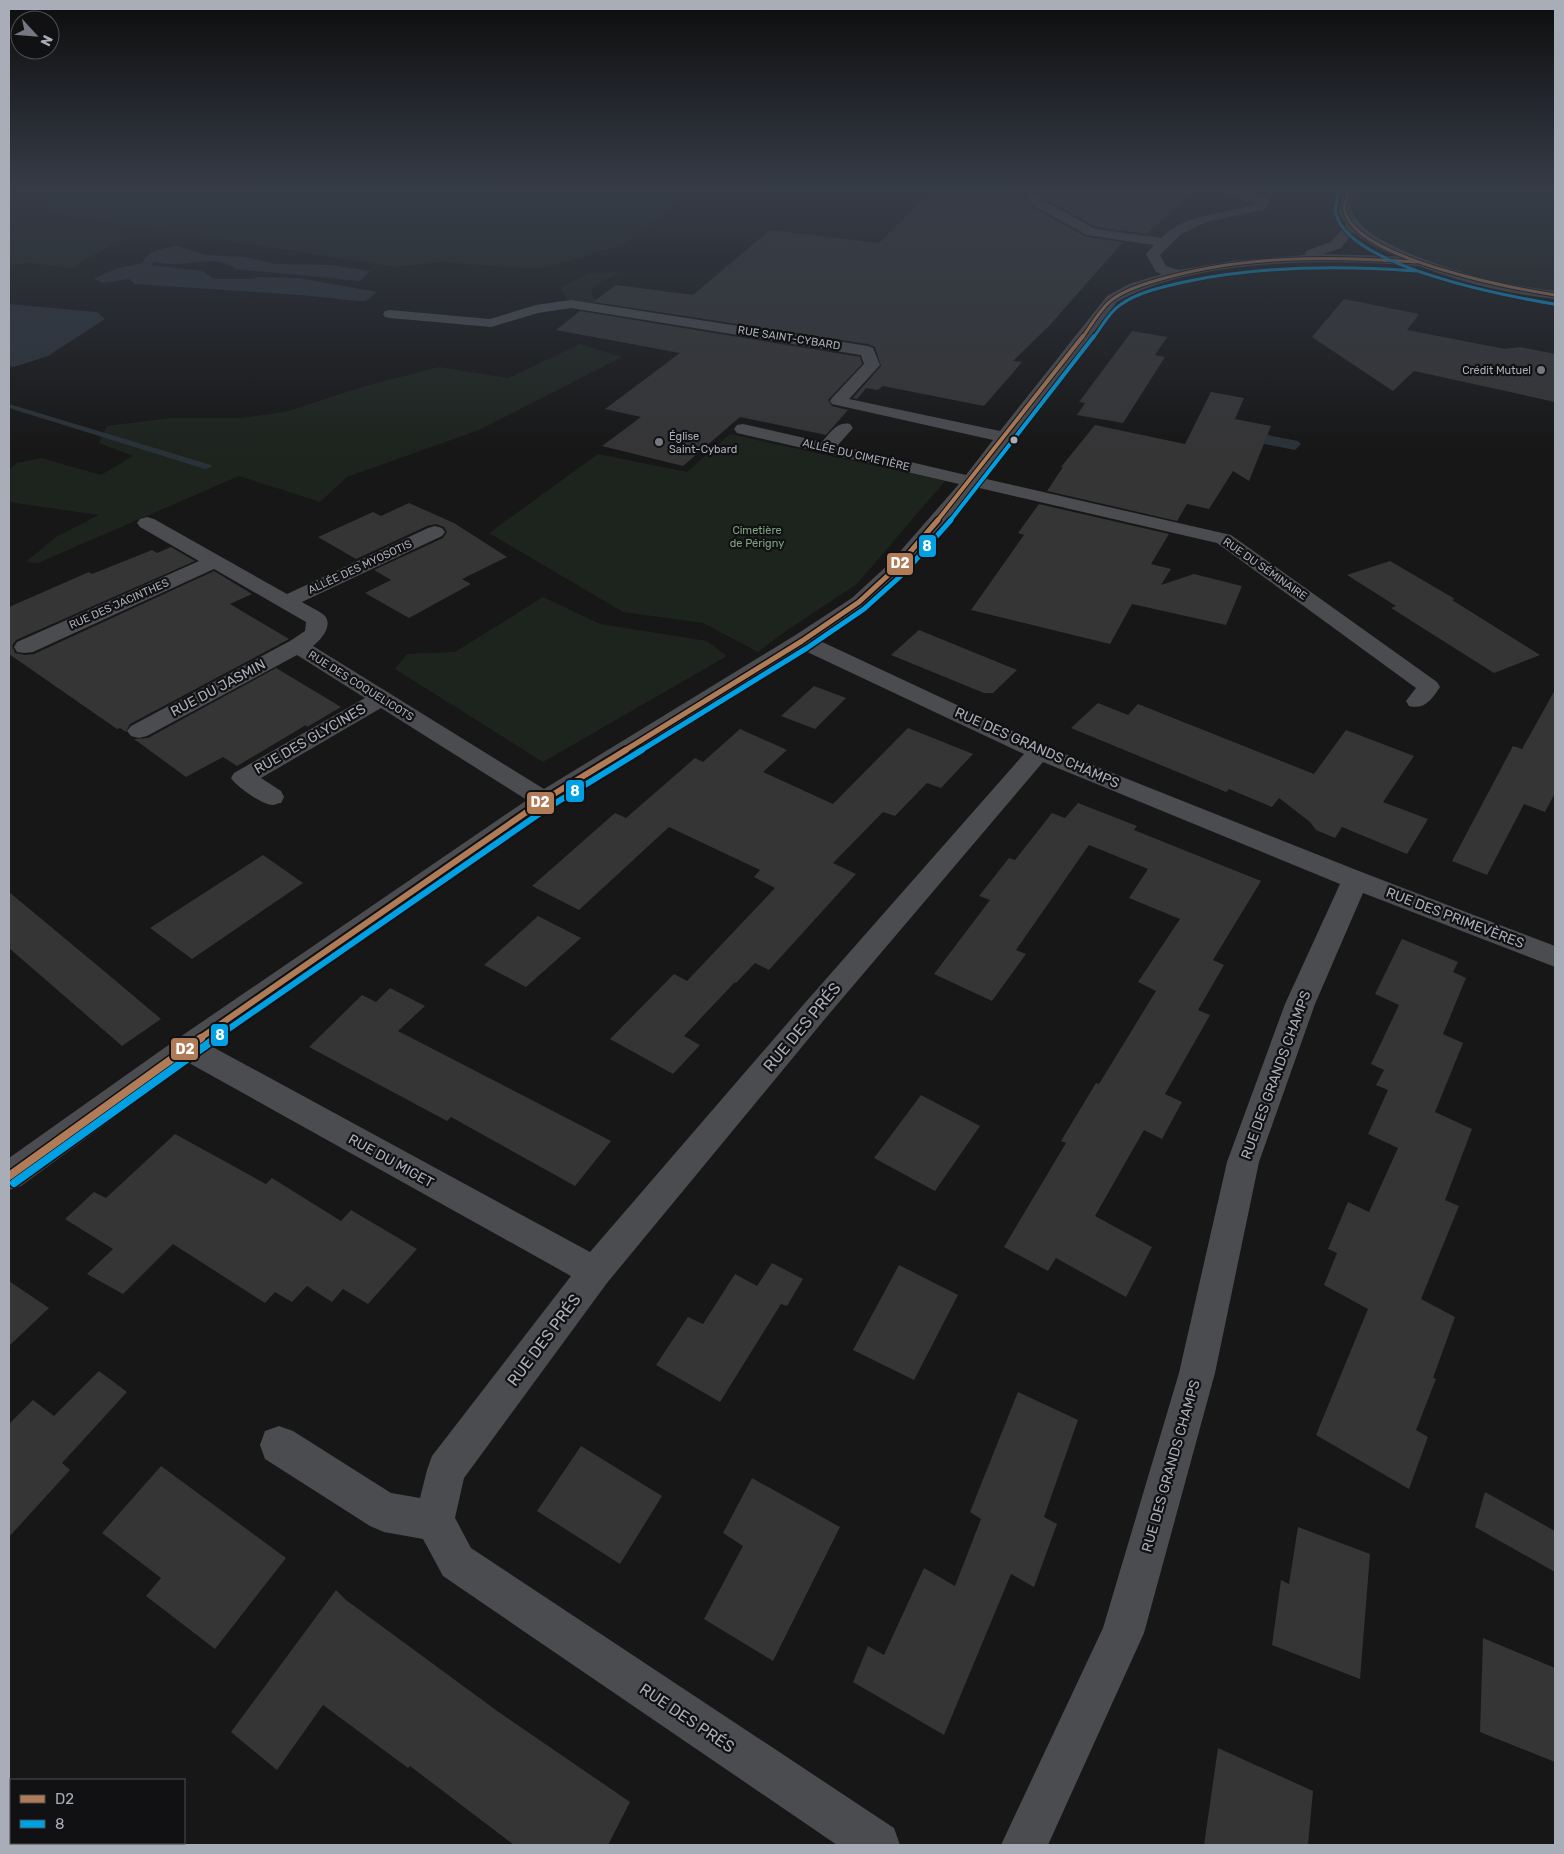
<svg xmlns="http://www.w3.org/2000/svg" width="1564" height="1854" viewBox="0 0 1564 1854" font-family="Rubik,sans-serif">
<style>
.green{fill:#1d241e}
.water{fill:#2a3239}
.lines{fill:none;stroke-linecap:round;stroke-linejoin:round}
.stream{fill:#2a3239;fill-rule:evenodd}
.building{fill:#353536}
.minor{fill:#4b4c50;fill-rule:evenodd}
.major{fill:#4d4f52;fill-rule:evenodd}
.highway{fill:#4e4e51;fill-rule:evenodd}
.bus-1-far4-casing{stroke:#111113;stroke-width:5}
.bus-1-far3-casing{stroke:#111113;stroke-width:6}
.bus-1-far2-casing{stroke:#111113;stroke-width:8}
.bus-1-far1-casing{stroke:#111113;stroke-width:10}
.bus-1-casing{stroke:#111113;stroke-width:11}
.bus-2-far4-casing{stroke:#111113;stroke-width:5}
.bus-2-far3-casing{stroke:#111113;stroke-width:6}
.bus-2-far2-casing{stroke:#111113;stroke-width:8}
.bus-2-far1-casing{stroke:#111113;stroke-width:10}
.bus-2-casing{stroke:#111113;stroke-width:11}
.bus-1-far4{stroke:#b07c57;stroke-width:3}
.bus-1-far3{stroke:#b07c57;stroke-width:4}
.bus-1-far2{stroke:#b07c57;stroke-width:5}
.bus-1-far1{stroke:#b07c57;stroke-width:6}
.bus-1{stroke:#b07c57;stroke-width:8}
.bus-2-far4{stroke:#00a0e4;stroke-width:3}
.bus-2-far3{stroke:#00a0e4;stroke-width:4}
.bus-2-far2{stroke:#00a0e4;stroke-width:5}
.bus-2-far1{stroke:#00a0e4;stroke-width:6}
.bus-2{stroke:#00a0e4;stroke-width:8}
.poi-dot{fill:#757880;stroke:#111113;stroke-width:2}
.bus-dot{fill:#a8adb8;stroke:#111113;stroke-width:2}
.labels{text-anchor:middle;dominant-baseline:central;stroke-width:4.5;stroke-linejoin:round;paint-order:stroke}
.far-street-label{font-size:11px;fill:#a8adb8;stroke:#111113}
.far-poi-label{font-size:11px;fill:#a8adb8;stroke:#111113;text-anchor:end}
.far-park-label{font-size:11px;fill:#7fa381;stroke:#111113}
.street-label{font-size:14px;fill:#a8adb8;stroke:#111113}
.near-street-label{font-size:16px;fill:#a8adb8;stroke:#111113}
.line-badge{stroke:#111113;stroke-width:2}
.badge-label{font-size:14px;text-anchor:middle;font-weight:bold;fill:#fff}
</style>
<rect width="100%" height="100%" fill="#171717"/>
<path class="green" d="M9,191H696L621,246L540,269L440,262L395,267L48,213L38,196L9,195Z
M1344,191H1555V295L1533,292L1416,262L1353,225L1348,194Z
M51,226L126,236L72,268L30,263L9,265V227Z
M613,272L621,273C610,278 581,286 596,301L592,307L571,304L560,288L591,273Z
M580,344L622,357L479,430L347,477L320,502L239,476L38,563L26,562L56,537L99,515L9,502V470L17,463L41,458L101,475L133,456L99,443L107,426L171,418H241L285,412L365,386L439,367L508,378Z
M730,434L945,481L857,584L783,633L758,652L703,623L623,612L489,533L598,454L687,472Z
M543,597L600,624L707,641L727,656L543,762L395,669L407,654L455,652Z"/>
<path class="water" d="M178,246L205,255L244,257L276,264L331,265L370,271L360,281L236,269C220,255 193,264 174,264C167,264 161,263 154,262L151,265L202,271L214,279H253L258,277L299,278L377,292L366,301H358L301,295L135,284L129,279L103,283L94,279L115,269L142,263C150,248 163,249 178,246Z
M9,304L97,312L105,319L48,356L14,367L9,366Z
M1253,432L1298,441L1301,444L1295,450L1249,441Z"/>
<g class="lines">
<path class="stream" d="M9,404L211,465L212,467L205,469L9,408Z"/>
</g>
<path class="building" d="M932,191H1018L1034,208L1086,237L1123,242L1050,325L1013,361L1022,362L984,406L883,386L878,390L866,388L857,399L853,398L881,366L875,347L868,344L593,302L616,285L693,295L770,230L879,243Z
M1036,191H1193L1147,234L1096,227L1044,198Z
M1344,299L1419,314L1407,330L1505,349L1520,347L1555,354V402L1414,371L1393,391L1312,337Z
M580,311L860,357L862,364L828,400L832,406L848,410L826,435L740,417L683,466L602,446L641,417L605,409L680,353L556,330Z
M1132,331L1167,337L1155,355L1165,357L1123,423L1077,415L1085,403L1079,402Z
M1211,392L1244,398L1235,419L1271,426L1249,481L1233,471L1209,509L1187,504L1177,521L1047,491L1063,467H1061L1095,425L1185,444Z
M409,503L454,523L507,557L462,579L471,584L409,618L365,593L391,580L374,570L443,538L447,532L444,527L436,524L427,526L356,559L318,537L373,512L381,516Z
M1039,504L1169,534L1151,564L1171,569L1161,585L1194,574L1242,586L1226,625L1132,604L1110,644L971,610L1024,535L1018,533Z
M171,547L195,561L16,640L12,646L15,653L25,655L34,654L214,571L252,594L230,604L289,639L130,724L126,732L120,728L117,729L9,654V607L89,572L92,574L152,550L157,553Z
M1390,561L1455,599L1452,600L1540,655L1494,673L1391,608L1396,606L1347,575Z
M919,630L1017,670L993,693H984L891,655Z
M276,668L341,707L307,727L306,725L237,766L223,757L186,777L134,739L148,738Z
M814,686L846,698L815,729L781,716Z
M1555,690V793L1545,812L1524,804L1487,875L1452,861L1513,746L1522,749Z
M1098,703L1128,715L1138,704L1314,774L1346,730L1414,756L1383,802L1428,819L1407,854L1342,827L1335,838L1316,830L1310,822L1279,798L1272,807L1229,789L1226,792L1071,728Z
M908,728L973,754L941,788L927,783L895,816L883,812L833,863L856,874L769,970L755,963L736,983L735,982L684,1036L700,1045L673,1074L610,1039L674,974L687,981L775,888L754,877L760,870L669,827L579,910L532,886L615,813L626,818L695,758L703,762L740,729L787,750L763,772L833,804Z
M1078,803L1137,826L1134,830L1261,881L1213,960L1224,965L1198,1010L1210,1015L1165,1094L1182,1102L1162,1139L1144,1130L1095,1216L1152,1247L1126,1297L1056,1258L1048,1271L1004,1247L1066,1143L1061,1141L1096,1083L1099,1084L1156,991L1138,982L1180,919L1129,898L1148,869L1089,845L1016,950L1026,954L992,1001L934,974L990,900L979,896L1009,858L1015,860L1052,813L1065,818Z
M263,855L303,883L192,959L150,928Z
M9,892L104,971L161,1019L122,1046L9,948Z
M538,916L581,938L526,987L484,965Z
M1402,939L1458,962L1453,972L1466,978L1443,1034L1463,1043L1435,1112L1472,1129L1445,1200L1459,1206L1421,1299L1455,1317L1433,1378L1436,1379L1416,1430L1428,1437L1409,1489L1316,1435L1368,1309L1324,1285L1337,1253L1328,1249L1348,1202L1369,1212L1398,1148L1368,1134L1388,1090L1376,1085L1384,1070L1371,1064L1399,1005L1375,994Z
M390,988L425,1006L398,1031L611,1141L575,1186L451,1117L447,1121L309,1047L362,995L376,1002Z
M921,1095L980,1126L935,1191L874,1158Z
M175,1134L266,1184L272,1178L341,1221L351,1210L417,1249L368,1304L343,1289L332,1302L307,1286L292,1302L275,1292L265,1303L173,1244L123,1294L87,1274L113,1249L65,1219L94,1192L106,1198Z
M772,1263L803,1279L787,1306L781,1304L720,1402L656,1365L688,1317L703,1324L735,1274L757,1286Z
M899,1265L958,1295L914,1380L853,1350Z
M9,1281L49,1308L9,1346Z
M99,1371L127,1392L62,1463L70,1470L9,1537V1424L33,1400L54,1416Z
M1018,1392L1078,1420L1044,1517L1057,1524L1034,1587L1011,1574L944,1735L853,1682L868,1646L884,1655L924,1568L955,1586L981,1519L970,1512Z
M581,1446L662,1496L620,1564L537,1511Z
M161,1466L286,1558L215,1649L146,1596L161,1578L102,1533Z
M752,1478L840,1527L773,1661L704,1619L743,1546L723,1533Z
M1485,1492L1555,1531V1572L1475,1527Z
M1298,1527L1370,1554L1360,1679L1272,1645L1281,1580L1289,1584Z
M336,1590L346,1600L500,1713L630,1802L608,1845H514L410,1766L408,1768L323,1705L277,1770L231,1732Z
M1483,1638L1555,1668V1762L1480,1732Z
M1218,1748L1313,1791L1308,1845H1204Z"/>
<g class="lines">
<path class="minor" d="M1020,191H1033L1043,200L1095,229L1161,238C1189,211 1224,216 1257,203L1222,194L1220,191H1246L1268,198L1270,201L1266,209L1207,222L1181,234L1160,255L1166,266L1179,270L1232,261L1305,255L1306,251L1331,242L1348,222L1353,221L1359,225L1341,248L1323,254L1389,256L1421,259L1423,262L1421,265L1416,266C1329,259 1193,258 1117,302L982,478L1231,535L1437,682L1440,687C1432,699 1425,710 1409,706L1406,701L1416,688L1217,543L975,487L904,571L866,606L818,640L1047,747L1364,873L1555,946V967L1363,893L1315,1004L1259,1162L1215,1373L1144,1633L1048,1845H1001L1103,1628L1179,1373L1227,1162L1285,1004L1340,884L1043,762L824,1020L607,1283L464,1478L455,1518L471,1548L894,1828L900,1845H837L443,1576L423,1539L384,1532L370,1526L265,1459L260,1445L265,1431L279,1426L293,1431L391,1493L420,1498L427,1470L432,1456L571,1276L189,1063L21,1186L9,1190V1158L177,1039L527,800L381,708L261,778L281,791L284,797L281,803C278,803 275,805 273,805C262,805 236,786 231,778L234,773L365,698L297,655L147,736L139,738L131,736L127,731L131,726L290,641L305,631L306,622L214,569L33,652L25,653L17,652L14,647L17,642L199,561L140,527L137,523L140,519L147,517L154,519L287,594L428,528L435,526L442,528L445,532L442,536L302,602C308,606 318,610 324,615C334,625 321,640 313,646L544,789L794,636L852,598L890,563L959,484L737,433L734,429L737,425L743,424L822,442C830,433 837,421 850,424L853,428L838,445L966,475L993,440L832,404L830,401L832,398L864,364L861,355L571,308L538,313L491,327L390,318L385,317L383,314L385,311L390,310L490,319L536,305L571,300L868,346L873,348L880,365L849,399L1000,431L1107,296L1129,284L1162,274L1156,272L1146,254L1154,245L1087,235L1035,206ZM803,650L1024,754L804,1004L590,1252L211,1046L553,806Z"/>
<path class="major" d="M1343,191H1357C1322,235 1463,273 1491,280C1512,285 1534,288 1555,291V299C1499,293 1442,278 1391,254C1377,248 1363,241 1352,231C1346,226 1342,219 1339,212Z"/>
<path class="highway" d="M1338,191H1353L1354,193L1348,197Z"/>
<g class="bus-1-far4-casing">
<path id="bus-1-far4" d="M1351,191L1348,193C1347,198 1343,206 1345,212C1358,259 1511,288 1555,295
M1082,338C1090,327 1102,306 1113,299C1125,290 1144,284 1158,280C1242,255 1330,256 1416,262"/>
</g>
<g class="bus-1-far3-casing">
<path id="bus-1-far3" d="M937,521L1083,336"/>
</g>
<g class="bus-1-far2-casing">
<path id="bus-1-far2" d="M624,751L802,641L859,602L897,567L938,520"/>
</g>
<g class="bus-1-far1-casing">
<path id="bus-1-far1" d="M199,1039L544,800L626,750"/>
</g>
<g class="bus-1-casing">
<path id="bus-1" d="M9,1176L201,1038"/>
</g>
<g class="bus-2-far4-casing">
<path id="bus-2-far4" d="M1339,191C1338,198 1334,207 1336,214C1350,267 1506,296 1554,304
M1093,338C1101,328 1109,312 1120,305C1138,292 1162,287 1184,282C1260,266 1338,265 1415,271"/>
</g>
<g class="bus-2-far3-casing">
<path id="bus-2-far3" d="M950,521L1094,336"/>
</g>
<g class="bus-2-far2-casing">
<path id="bus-2-far2" d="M640,751L807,648L864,609L904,573L951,520"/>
</g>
<g class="bus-2-far1-casing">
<path id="bus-2-far1" d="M214,1039L549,807L642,750"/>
</g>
<g class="bus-2-casing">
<path id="bus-2" d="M14,1183L216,1038"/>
</g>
<use href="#bus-1-far4" class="bus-1-far4"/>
<use href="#bus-1-far3" class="bus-1-far3"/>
<use href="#bus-1-far2" class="bus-1-far2"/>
<use href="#bus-1-far1" class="bus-1-far1"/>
<use href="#bus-1" class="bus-1"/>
<use href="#bus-2-far4" class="bus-2-far4"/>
<use href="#bus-2-far3" class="bus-2-far3"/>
<use href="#bus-2-far2" class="bus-2-far2"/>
<use href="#bus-2-far1" class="bus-2-far1"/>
<use href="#bus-2" class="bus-2"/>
</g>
<linearGradient id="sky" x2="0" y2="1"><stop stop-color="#0d0d0d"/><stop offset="0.42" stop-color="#363c47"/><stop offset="1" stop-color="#363c47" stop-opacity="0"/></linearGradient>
<rect width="1564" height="451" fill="url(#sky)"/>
<g class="poi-dot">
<circle cx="1541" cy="370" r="5"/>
<circle cx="659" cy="442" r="5"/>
</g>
<circle class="bus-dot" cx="1014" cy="440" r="4.5"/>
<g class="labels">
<g class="far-street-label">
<text transform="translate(789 338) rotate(9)">RUE SAINT-CYBARD</text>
<text transform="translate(856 455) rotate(13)">ALLÉE DU CIMETIÈRE</text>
<text transform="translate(360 567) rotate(-25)">ALLÉE DES MYOSOTIS</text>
<text transform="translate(1265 569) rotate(35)">RUE DU SÉMINAIRE</text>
<text transform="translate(119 604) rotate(-24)">RUE DES JACINTHES</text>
<text transform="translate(361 686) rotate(32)">RUE DES COQUELICOTS</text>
</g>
<g class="far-poi-label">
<text x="1531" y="370">Crédit Mutuel</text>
<text x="669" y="436" text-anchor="start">Église<tspan x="669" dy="13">Saint-Cybard</tspan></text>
</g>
<g class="far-park-label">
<text x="757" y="530">Cimetière<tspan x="757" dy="13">de Périgny</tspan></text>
</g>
<g class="street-label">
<text transform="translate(218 688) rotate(-28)">RUE DU JASMIN</text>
<text transform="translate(310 739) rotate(-30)">RUE DES GLYCINES</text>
<text transform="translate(1037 748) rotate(24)">RUE DES GRANDS CHAMPS</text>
<text transform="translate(1455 918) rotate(21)">RUE DES PRIMEVÈRES</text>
<text transform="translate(1276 1075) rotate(-70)">RUE DES GRANDS CHAMPS</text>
<text transform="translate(391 1161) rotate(29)">RUE DU MIGET</text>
<text transform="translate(1171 1466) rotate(-74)">RUE DES GRANDS CHAMPS</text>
</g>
<g class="near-street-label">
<text transform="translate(802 1027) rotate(-50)">RUE DES PRÉS</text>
<text transform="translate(544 1340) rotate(-53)">RUE DES PRÉS</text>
<text transform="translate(687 1718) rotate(34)">RUE DES PRÉS</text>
</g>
</g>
<g class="line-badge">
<rect x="918" y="534" width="19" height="24" rx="5" fill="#00a0e4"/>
<rect x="886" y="552" width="28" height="24" rx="5" fill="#b07c57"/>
<rect x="565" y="779" width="20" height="24" rx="5" fill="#00a0e4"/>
<rect x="526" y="791" width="29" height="24" rx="5" fill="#b07c57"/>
<rect x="210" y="1023" width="19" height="24" rx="5" fill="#00a0e4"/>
<rect x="170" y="1037" width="29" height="24" rx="5" fill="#b07c57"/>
</g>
<g class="badge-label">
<text x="927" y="551">8</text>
<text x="900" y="568">D2</text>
<text x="575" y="796">8</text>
<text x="540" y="807">D2</text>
<text x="220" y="1040">8</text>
<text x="185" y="1054">D2</text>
</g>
<rect width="1564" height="1854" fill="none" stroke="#a8adb8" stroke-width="20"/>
<rect x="10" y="1779" width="175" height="65" fill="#111113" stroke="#4d4f55"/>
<rect x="20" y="1795" width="25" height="8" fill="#b07c57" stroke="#4d4f55"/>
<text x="55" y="1804" font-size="15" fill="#a8adb8">D2</text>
<rect x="20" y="1820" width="25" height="8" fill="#00a0e4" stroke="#4d4f55"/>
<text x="55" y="1829" font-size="15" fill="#a8adb8">8</text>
<g transform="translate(35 35) rotate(116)"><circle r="24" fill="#111113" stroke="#4d4f55"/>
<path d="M0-4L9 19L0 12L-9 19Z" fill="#757880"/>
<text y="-8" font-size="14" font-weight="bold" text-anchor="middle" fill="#a8adb8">N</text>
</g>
</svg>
